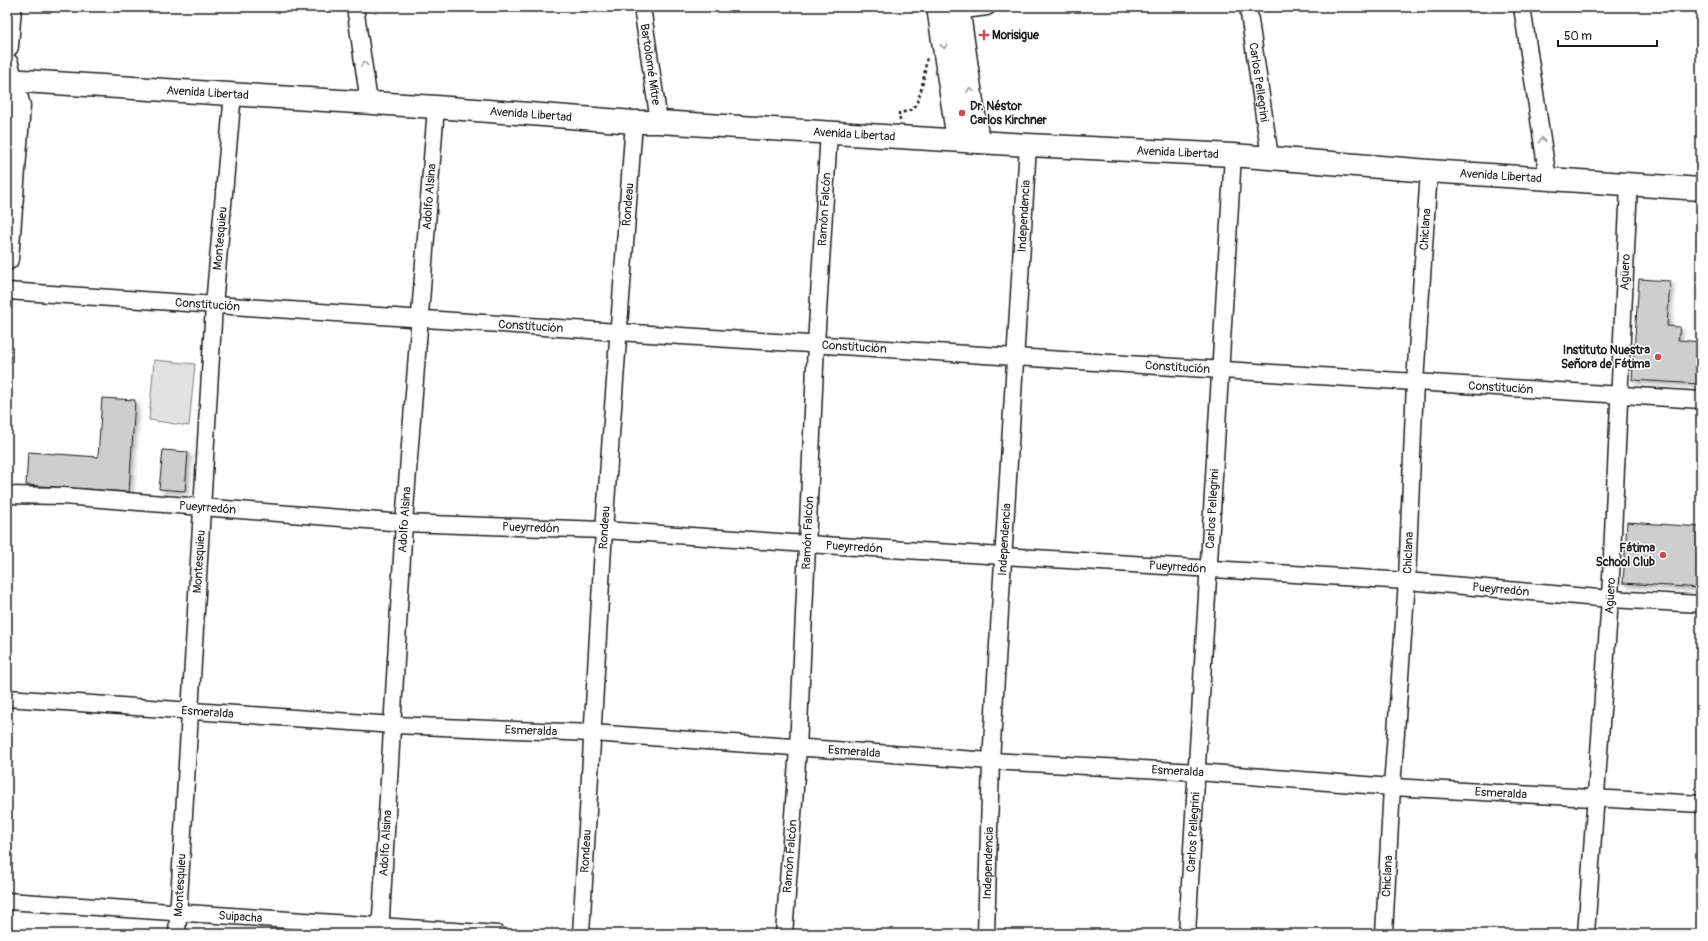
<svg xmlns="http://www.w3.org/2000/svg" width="1708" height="941" viewBox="0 0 1708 941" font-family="Pangolin,sans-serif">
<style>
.green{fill:#e2e2e2;stroke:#7f7f7f}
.building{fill:#cecece;stroke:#1c1c1c;filter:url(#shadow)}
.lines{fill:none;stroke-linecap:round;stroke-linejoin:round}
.street-casing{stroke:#1c1c1c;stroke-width:19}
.secondary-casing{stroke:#1c1c1c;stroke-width:25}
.path{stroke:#1c1c1c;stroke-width:2.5;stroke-dasharray:3 3;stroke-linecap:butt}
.street{stroke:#fff;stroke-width:16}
.secondary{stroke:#fff;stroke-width:22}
.oneway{stroke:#999}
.poi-dot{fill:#d1495b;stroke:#fff;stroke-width:1.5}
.labels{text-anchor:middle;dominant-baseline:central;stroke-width:3;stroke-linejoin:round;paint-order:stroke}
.poi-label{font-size:12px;font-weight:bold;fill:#1c1c1c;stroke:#fff;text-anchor:start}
.street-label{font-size:12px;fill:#1c1c1c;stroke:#fff}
</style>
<defs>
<filter id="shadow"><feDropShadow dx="3.5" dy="3.5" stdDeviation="2" flood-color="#0004"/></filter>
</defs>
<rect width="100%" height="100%" fill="#fff"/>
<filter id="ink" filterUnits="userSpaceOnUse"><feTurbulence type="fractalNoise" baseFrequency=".025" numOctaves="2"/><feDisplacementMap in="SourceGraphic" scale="8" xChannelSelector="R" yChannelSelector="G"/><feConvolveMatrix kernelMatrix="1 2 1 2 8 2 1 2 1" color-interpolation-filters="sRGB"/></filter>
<g filter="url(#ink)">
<path class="green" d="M154,360L195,364L189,426L149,420Z"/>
<path class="building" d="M1639,279L1670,281L1667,326L1680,327L1678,340L1701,342V384L1632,380Z
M102,398L135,400L129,492L26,485L28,452L98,457Z
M163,450L188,452L185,491L159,489Z
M1627,522L1701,527V588L1623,583Z"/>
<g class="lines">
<g class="street-casing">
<g id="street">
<path d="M355,7L369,102"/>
<path id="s1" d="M642,7L659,122"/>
<path id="s2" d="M1248,7L1270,157"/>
<path d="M1522,7L1548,179"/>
<path d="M949,12L987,7"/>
<path id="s3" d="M7,291L618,332L1701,400"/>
<path id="s4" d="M7,495L63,496L404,523L604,530L807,544L1407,581L1610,599L1701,604"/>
<path id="s5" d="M7,698L394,725L592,733L991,761L1198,772L1392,787L1701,804"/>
<path id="s6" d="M7,901L498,934"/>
<path id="s7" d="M177,934L214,305L233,93"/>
<path id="s8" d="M380,934L404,523L436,107"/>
<path id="s9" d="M581,934L604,530L634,122"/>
<path id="s10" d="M784,934L798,749L816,344L829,132"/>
<path id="s11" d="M986,934L991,761L1028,145"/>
<path id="s12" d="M1187,934L1233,155"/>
<path id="s13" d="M1384,934L1392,787L1407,581L1415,382L1429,171"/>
<path id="s14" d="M1586,934L1610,599L1629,185"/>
</g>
</g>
<g class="secondary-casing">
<g id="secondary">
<path d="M938,7L958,140"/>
<path d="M958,7L978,142"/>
<path d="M7,46L10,7"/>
<path d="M7,64L19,106L7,259"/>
<path id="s15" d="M7,80L436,107L634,122H659L1028,145L1233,155L1429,171L1701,189"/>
</g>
</g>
<path class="path" d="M900,121L899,113C904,112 910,111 914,107C922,96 925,70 927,56"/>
<use href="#street" class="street"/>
<use href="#secondary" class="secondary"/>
</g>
<defs><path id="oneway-chevron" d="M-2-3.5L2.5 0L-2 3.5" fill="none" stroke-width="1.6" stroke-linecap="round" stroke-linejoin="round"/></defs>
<g class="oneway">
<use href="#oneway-chevron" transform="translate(944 46) rotate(81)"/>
<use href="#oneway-chevron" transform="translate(364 64) rotate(-98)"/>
<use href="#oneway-chevron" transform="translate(970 90) rotate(-98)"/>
<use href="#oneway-chevron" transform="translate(1542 140) rotate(-99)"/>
</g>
</g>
<g class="poi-dot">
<path d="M982 29h4v4h4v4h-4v4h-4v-4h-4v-4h4z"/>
<circle cx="962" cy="113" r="4"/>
<circle cx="1658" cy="357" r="4"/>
<circle cx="1663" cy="555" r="4"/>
</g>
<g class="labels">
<g class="poi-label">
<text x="992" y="35">Morisigue</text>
<text x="970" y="106">Dr. Néstor<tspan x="970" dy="14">Carlos Kirchner</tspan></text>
<text x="1650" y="350" text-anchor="end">Instituto Nuestra<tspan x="1650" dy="14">Señora de Fátima</tspan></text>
<text x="1655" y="548" text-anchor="end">Fátima<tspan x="1655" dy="14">School Club</tspan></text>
</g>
<g class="street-label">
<text stroke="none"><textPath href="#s1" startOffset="58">Bartolomé Mitre</textPath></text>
<text stroke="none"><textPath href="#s2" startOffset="76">Carlos Pellegrini</textPath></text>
<text stroke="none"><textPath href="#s15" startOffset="201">Avenida Libertad</textPath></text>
<text stroke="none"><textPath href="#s15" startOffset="525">Avenida Libertad</textPath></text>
<text stroke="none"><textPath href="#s15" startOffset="849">Avenida Libertad</textPath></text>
<text stroke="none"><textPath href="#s15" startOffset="1173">Avenida Libertad</textPath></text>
<text stroke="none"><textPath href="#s15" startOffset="1497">Avenida Libertad</textPath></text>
<text stroke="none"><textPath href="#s8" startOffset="739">Adolfo Alsina</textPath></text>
<text stroke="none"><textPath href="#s9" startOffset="731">Rondeau</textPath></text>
<text stroke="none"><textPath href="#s10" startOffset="726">Ramón Falcón</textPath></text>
<text stroke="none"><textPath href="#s11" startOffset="719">Independencia</textPath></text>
<text stroke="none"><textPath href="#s13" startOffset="706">Chiclana</textPath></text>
<text stroke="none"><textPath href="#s7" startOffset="697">Montesquieu</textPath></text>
<text stroke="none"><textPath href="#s14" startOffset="663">Agüero</textPath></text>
<text stroke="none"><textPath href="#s3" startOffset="201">Constitución</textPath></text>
<text stroke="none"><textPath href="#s3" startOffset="525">Constitución</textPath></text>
<text stroke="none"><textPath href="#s3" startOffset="849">Constitución</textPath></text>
<text stroke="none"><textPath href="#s3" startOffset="1173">Constitución</textPath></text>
<text stroke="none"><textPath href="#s3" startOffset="1497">Constitución</textPath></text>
<text stroke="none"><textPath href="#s4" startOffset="201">Pueyrredón</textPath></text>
<text stroke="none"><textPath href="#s12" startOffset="426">Carlos Pellegrini</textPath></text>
<text stroke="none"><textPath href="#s8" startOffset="415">Adolfo Alsina</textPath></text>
<text stroke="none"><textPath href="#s4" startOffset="525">Pueyrredón</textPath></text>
<text stroke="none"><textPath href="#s9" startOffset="407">Rondeau</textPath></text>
<text stroke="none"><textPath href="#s10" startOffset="402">Ramón Falcón</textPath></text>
<text stroke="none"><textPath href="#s11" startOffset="395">Independencia</textPath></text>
<text stroke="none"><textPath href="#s4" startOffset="849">Pueyrredón</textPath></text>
<text stroke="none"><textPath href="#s13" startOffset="382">Chiclana</textPath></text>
<text stroke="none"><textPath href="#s7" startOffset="373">Montesquieu</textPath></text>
<text stroke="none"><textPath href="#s4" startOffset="1173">Pueyrredón</textPath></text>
<text stroke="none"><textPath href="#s4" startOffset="1497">Pueyrredón</textPath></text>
<text stroke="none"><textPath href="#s14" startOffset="339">Agüero</textPath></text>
<text stroke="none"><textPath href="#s5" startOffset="201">Esmeralda</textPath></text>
<text stroke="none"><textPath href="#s5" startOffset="525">Esmeralda</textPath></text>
<text stroke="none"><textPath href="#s5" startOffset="849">Esmeralda</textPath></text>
<text stroke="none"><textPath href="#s5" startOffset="1173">Esmeralda</textPath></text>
<text stroke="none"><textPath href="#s5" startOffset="1497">Esmeralda</textPath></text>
<text stroke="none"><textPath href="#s12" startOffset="102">Carlos Pellegrini</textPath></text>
<text stroke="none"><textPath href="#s8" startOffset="91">Adolfo Alsina</textPath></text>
<text stroke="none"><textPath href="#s9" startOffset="83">Rondeau</textPath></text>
<text stroke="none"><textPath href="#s10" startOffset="78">Ramón Falcón</textPath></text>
<text stroke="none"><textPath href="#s11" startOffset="71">Independencia</textPath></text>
<text stroke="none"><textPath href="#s13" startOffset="58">Chiclana</textPath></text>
<text stroke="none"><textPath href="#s7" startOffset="49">Montesquieu</textPath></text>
<text stroke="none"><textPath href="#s6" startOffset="234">Suipacha</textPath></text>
</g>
</g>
<rect width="1708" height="941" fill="none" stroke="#fff" stroke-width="24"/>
<rect x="12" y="12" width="1684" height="917" fill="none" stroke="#1c1c1c" stroke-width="1.5" filter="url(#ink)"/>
<path d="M1558 40v6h99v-6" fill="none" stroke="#1c1c1c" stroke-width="2"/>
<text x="1564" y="40" font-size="12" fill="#1c1c1c" stroke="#ffffff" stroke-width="3" paint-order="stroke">50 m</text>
</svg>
